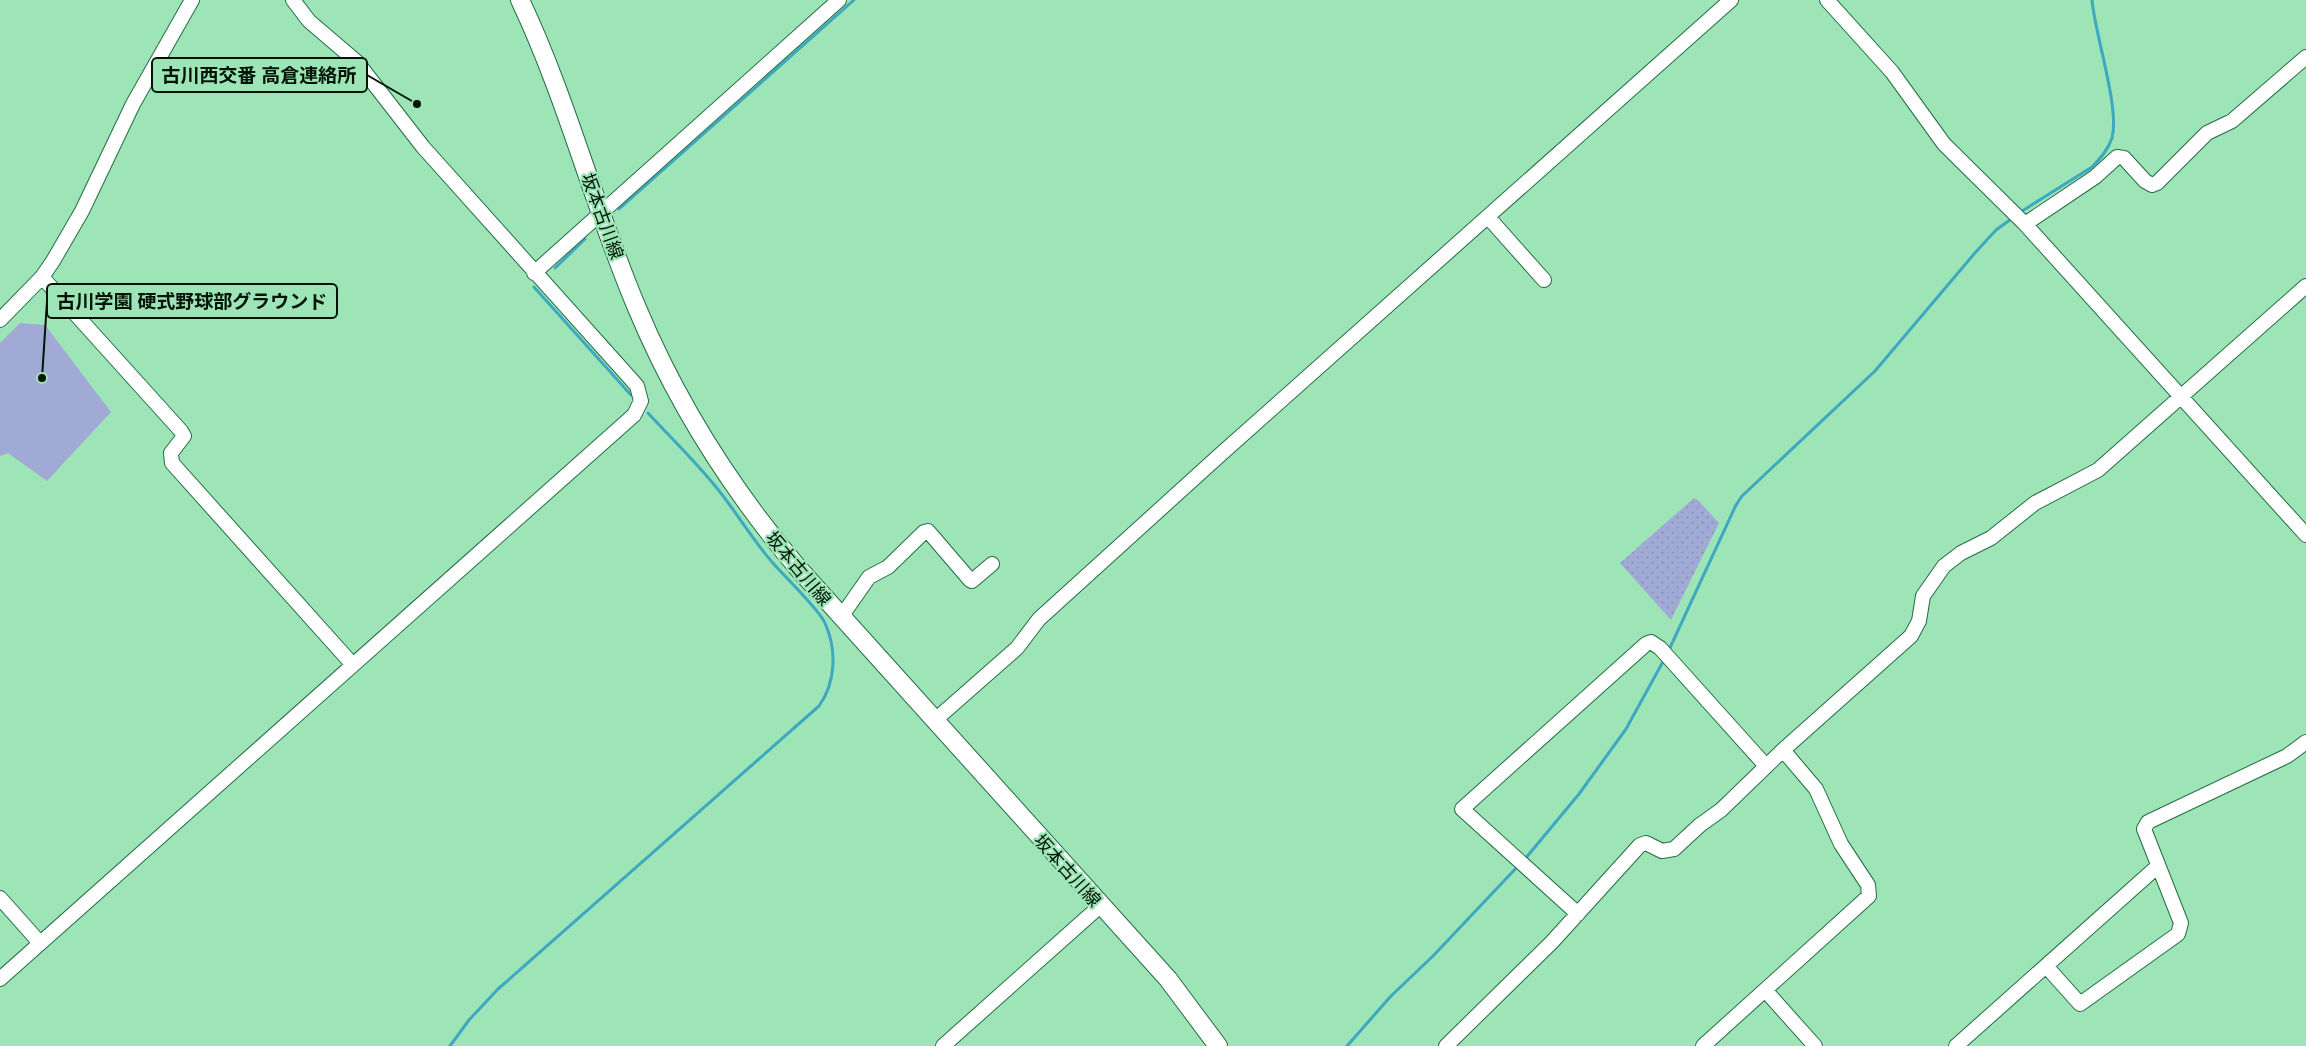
<svg xmlns="http://www.w3.org/2000/svg" width="2306" height="1046" viewBox="0 0 2306 1046" font-family="'Golos Text','Noto Sans JP',sans-serif">
<style>
.grass{fill:url(#grass-dots)}
.garden{fill:#a1aad5}
.lines{fill:none;stroke-linecap:round;stroke-linejoin:round}
.stream{stroke:#3da8c0;stroke-width:3}
.minor-casing{stroke:#236c44;stroke-width:16}
.major-casing{stroke:#236c44;stroke-width:20}
.minor{stroke:#fff;stroke-width:14}
.major{stroke:#fff;stroke-width:18}
.labels{text-anchor:middle;dominant-baseline:central;stroke-width:4.5;stroke-linejoin:round;paint-order:stroke}
.street-label{font-size:18px;fill:#001305;stroke:#9de5b7}
.leader{fill:none;stroke:#001305;stroke-width:2}
.callout-dot{fill:#001305;stroke:#9de5b7;stroke-width:2}
.callout{fill:#9de5b7;stroke:#001305;stroke-width:2}
.callout-label{font-size:19px;text-anchor:middle;font-weight:bold;fill:#001305}
</style>
<defs>
<pattern id="grass-dots" width="8" height="8" patternUnits="userSpaceOnUse" patternTransform="scale(1.25)"><rect width="8" height="8" fill="#a1aad5"/><path d="M2 2h.1M6 6h.1" fill="none" stroke="#8991b5" stroke-width="1.8" stroke-linecap="round"/></pattern>
</defs>
<rect width="100%" height="100%" fill="#9de5b7"/>
<path class="grass" d="M1694,498L1698,500L1719,523L1671,620L1620,563Z"/>
<path class="garden" d="M20,323L45,325L111,412L47,481L8,453L0,456V343Z"/>
<g class="lines">
<path class="stream" d="M619,209L854,0
M2019,213L2092,167C2101,158 2108,150 2112,138C2120,108 2095,35 2092,0
M555,268L585,239
M534,287L631,395
M1668,652L1736,505L1742,496L1875,371L1974,254L1996,230L2014,217
M1525,859L1579,794L1626,729L1665,658
M450,1046L469,1020L498,989L819,706C836,682 837,650 825,623C818,608 785,577 772,562C753,540 738,515 720,492C698,464 672,439 648,413
M1347,1046L1391,996L1433,956L1519,865"/>
<g class="minor-casing">
<path id="minor" d="M1827,0L1892,72L1944,144L2025,224L2306,535
M1488,217L1544,280
M2025,224L2095,177L2117,157L2124,158L2145,181L2152,185L2157,183L2207,133L2232,121L2306,57
M534,273L839,0
M42,277L181,431L184,436L171,453L172,463L353,665
M0,320L42,277L53,261L82,211L133,104L192,0
M841,617L869,577L888,567L924,532L928,531L970,580L972,581L992,564
M934,721L1017,648L1039,619L1221,454L1731,0
M0,898L40,943
M1578,914L1462,809L1646,644L1651,642L1660,648L1766,766
M2046,966L2080,1004L2178,934L2181,923L2144,829L2148,822L2287,756L2306,742
M0,979L634,415L641,401L637,386L630,378L423,147L357,62L309,21L293,0
M1765,990L1815,1046
M943,1046L1100,906
M1446,1046L1552,942L1640,845L1646,843L1662,851L1674,849L1700,825L1721,810L1783,750L1911,636L1919,621L1923,596L1944,566L1961,553L1991,538L2035,503L2098,470L2306,286
M1703,1046L1869,896L1868,885L1841,844L1816,789L1783,750
M1956,1046L2158,866"/>
</g>
<g class="major-casing">
<path id="major" d="M520,0C567,99 594,207 637,308C677,404 732,490 798,568L1168,979L1218,1046"/>
</g>
<use href="#minor" class="minor"/>
<use href="#major" class="major"/>
</g>
<g class="labels">
<g class="street-label">
<text transform="translate(603 216) rotate(70)">坂本古川線</text>
<text transform="translate(799 568) rotate(50)">坂本古川線</text>
<text transform="translate(1068 870) rotate(48)">坂本古川線</text>
</g>
</g>
<path class="leader" d="M417 104L367 75M42 378L47 301"/>
<g class="callout-dot">
<circle cx="417" cy="104" r="5"/>
<circle cx="42" cy="378" r="5"/>
</g>
<g class="callout">
<rect x="152" y="58" width="215" height="34" rx="5"/>
<rect x="47" y="284" width="290" height="34" rx="5"/>
</g>
<g class="callout-label">
<text x="259" y="82">古川西交番 高倉連絡所</text>
<text x="192" y="308">古川学園 硬式野球部グラウンド</text>
</g>
</svg>
